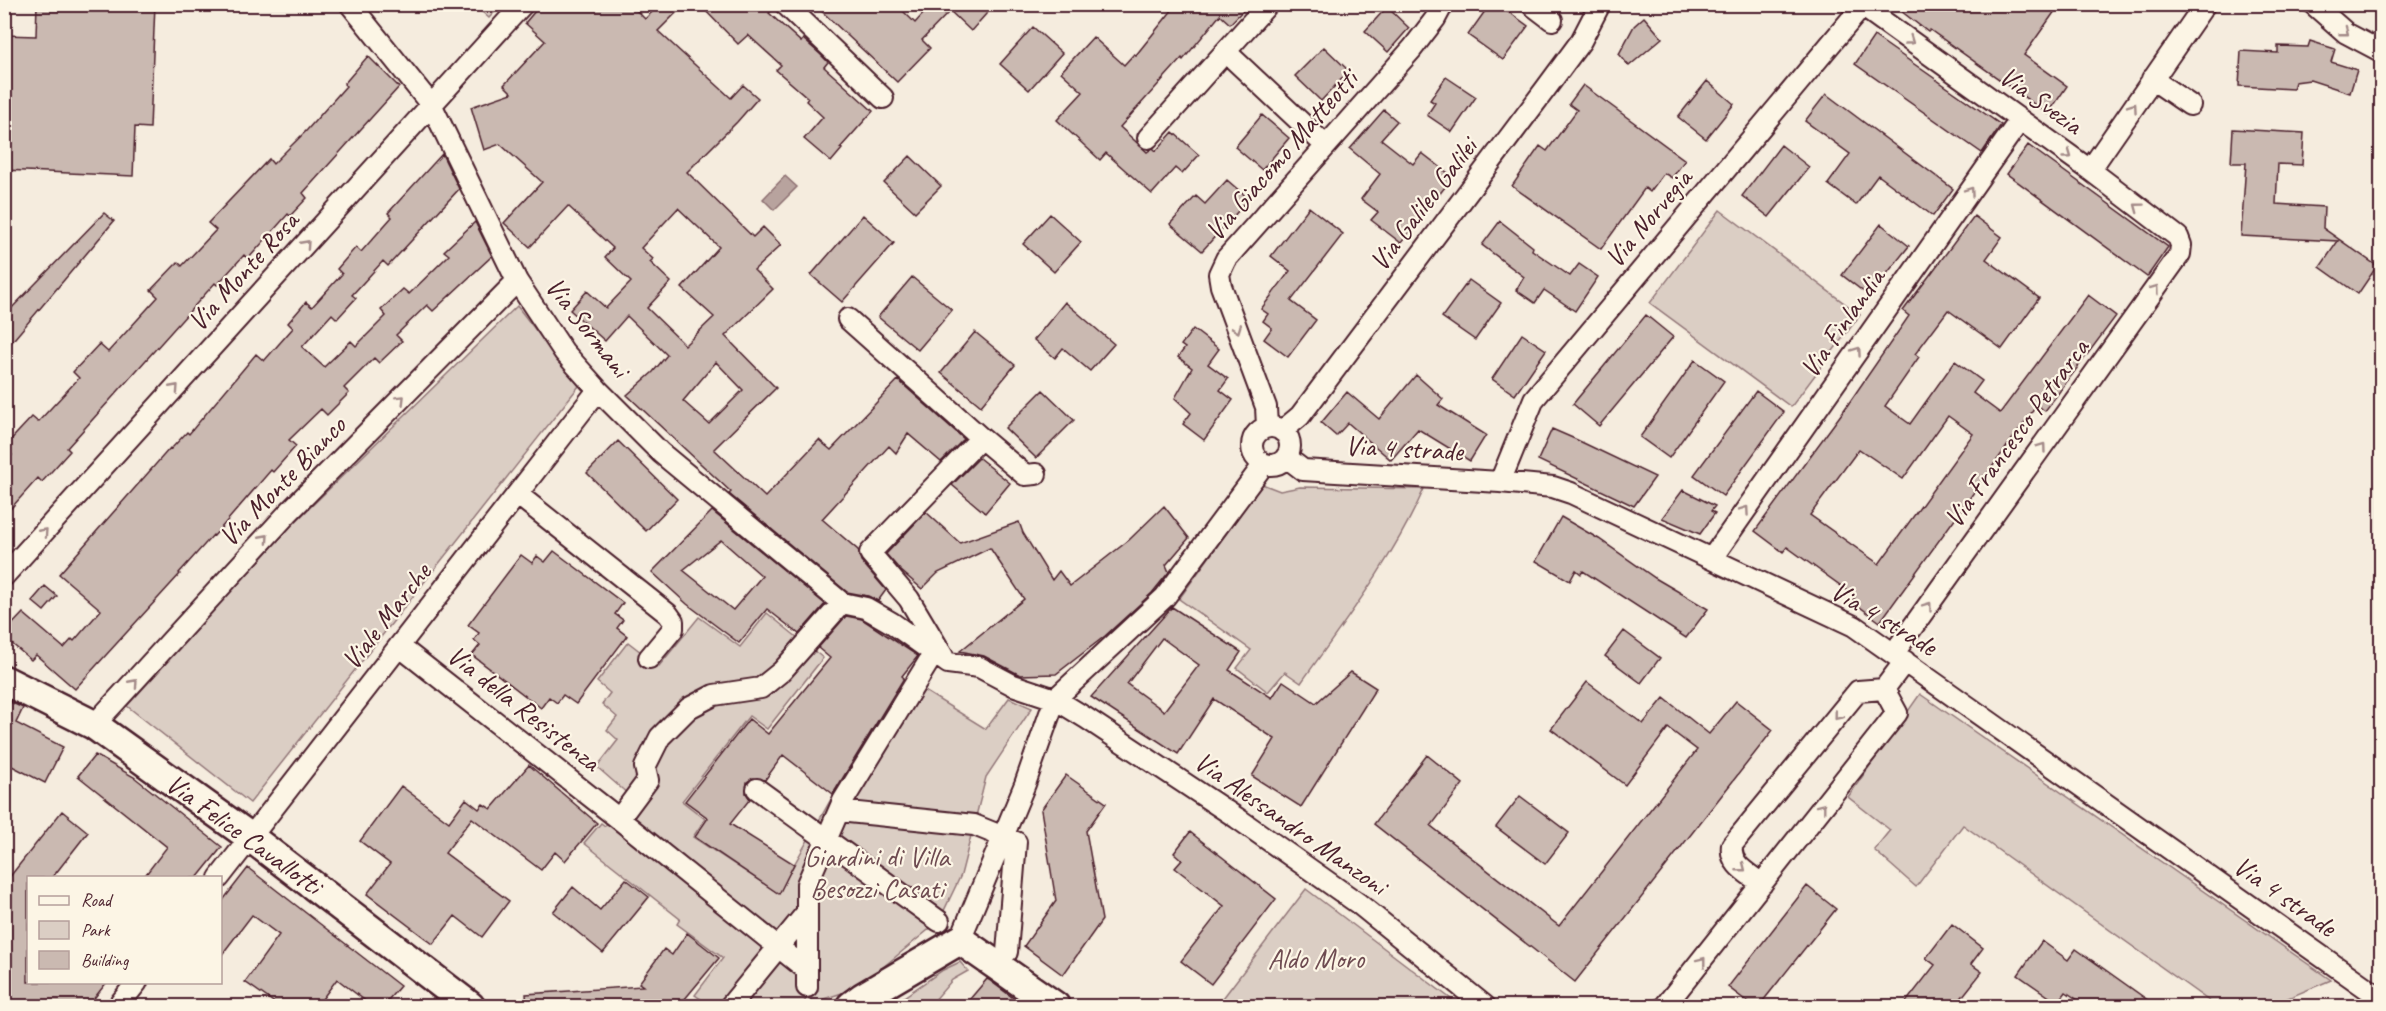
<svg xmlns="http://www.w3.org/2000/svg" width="2386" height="1011" viewBox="0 0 2386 1011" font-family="Caveat,sans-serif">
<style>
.green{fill:#dbcec4;stroke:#927678;stroke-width:1.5}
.water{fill:#b8a39e;stroke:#8c6e70;stroke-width:1.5}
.building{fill:#cab9b1;stroke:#4a1f2b;stroke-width:1.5;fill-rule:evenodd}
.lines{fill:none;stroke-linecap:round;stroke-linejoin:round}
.street-casing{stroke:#4a1f2b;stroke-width:24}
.secondary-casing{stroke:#4a1f2b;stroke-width:33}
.street{stroke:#fcf5e5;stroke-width:20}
.secondary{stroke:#fcf5e5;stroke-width:28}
.oneway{stroke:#a38a88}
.labels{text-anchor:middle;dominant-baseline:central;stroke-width:4.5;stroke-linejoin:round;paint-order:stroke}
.street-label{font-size:28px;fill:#4a1f2b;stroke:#fcf5e5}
.park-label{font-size:28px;fill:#6e4b51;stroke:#fcf5e5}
</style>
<rect width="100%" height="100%" fill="#f5ecde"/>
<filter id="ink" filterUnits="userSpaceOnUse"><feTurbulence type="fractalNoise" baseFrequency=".0167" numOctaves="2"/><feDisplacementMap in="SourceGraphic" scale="12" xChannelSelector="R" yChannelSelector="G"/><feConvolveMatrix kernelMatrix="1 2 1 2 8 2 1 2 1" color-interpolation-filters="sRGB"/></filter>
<g filter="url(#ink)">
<path class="green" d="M474,5H501L489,18Z
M1720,210L1860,315L1791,407L1650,303Z
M517,306L579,386L250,803L127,706L292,525Z
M1262,484L1280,491L1300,487L1424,489C1393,559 1345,621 1301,683L1285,672L1268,692L1237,668L1251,650L1179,599Z
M767,613L823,658L767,729L749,716L682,801L705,819L693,837L778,893L834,794L907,680L986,729L1009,698L1032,708L986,777L961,875L939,921L882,968L842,993L821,1000L816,1005L807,998L801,1006H711L695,995L723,958L677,924L680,919L584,843L601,823L605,826L629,795L597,767L618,740L607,730L617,717L602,704L610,693L597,682L628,642L659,666L699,617L740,647Z
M1920,694L2331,980L2269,1006H2216L1963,825L1916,887L1874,850L1890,830L1848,797Z
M1306,889L1459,1005L1458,1006H1217Z
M960,962L968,971L952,980L934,1001L924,1006H891L943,970Z"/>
<path class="water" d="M785,176L797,187L774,210L763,199Z"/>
<path class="building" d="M37,4H155L150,128L135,127L133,176L4,170V35L36,36Z
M541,4H630L645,19L660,4H685L658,31L731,98L743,85L758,98L737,122L687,172L753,237L763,227L781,245L754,270L773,289L725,336L776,388L714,449L765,497L819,440L831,450L898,380L964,439L941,462L908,434L896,453L889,446L822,519L858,550L861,561L886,590L878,601L868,596L847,592L729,494L731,492L627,395L653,372L667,355L627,316L605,341L570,310L587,291L606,308L631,282L605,257L613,248L568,206L530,247L504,223L542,182L500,144L484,150L471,107L512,93L504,85L545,41L525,23ZM678,208L719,247L682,288L714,317L685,345L647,308L671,282L650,262L653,259L641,248ZM716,362L743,390L709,424L683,401Z
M699,4H773L774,8L769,13L801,42L803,39L820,54L828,62L824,67L873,111L840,148L842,149L831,162L804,139L823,117L806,101L808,98L776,70L781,65L748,35L738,44Z
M814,4H896L915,23L932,4H995L971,31L950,11L922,40L930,48L897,82Z
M1177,4H1249L1230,24L1220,15L1183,60L1182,58L1120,127L1147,152L1153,148L1156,151L1173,132L1199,155L1182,174L1175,168L1152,194L1106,153L1100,160L1057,120L1083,92L1061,72L1093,37L1124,65L1134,54L1136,55Z
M1490,4H1498L1528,26L1503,60L1468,35Z
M1892,4H2060L2024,55L2067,86L2048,114L1930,30L1928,32Z
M1387,7L1409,28L1388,52L1365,31Z
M1644,17L1662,38L1629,66L1619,54L1634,26Z
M1033,27L1062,53L1029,90L1000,64Z
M1874,36L2001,125L1982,153L1855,64Z
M2310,41L2335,49L2331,62L2357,70L2350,93L2310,80L2295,82L2293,89L2239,86L2241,51L2278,53V46L2308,47Z
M1324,47L1349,71L1321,101L1295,76Z
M368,56L399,87L303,193L307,198L290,216L288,214L248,259L244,255L217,285L215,283L67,448L70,451L42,482L38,478L4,516V464L12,455L4,447L32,417L38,422L79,378L73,372L99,344L108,352L158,297L151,290L178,262L182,266L216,230L208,223L269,159L273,164L307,130L346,86L344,84Z
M1446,77L1476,97L1452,132L1427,115L1435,103L1430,100Z
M1707,81L1734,104L1706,139L1678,117Z
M1583,85L1685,160L1672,178L1664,173L1650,192L1645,188L1601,249L1512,186L1540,146L1547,151L1577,110L1569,104Z
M1826,94L1953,189L1933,216L1878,175L1856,205L1828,184L1850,154L1805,121Z
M1384,110L1397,121L1381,139L1413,164L1422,153L1453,177L1401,243L1371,220L1378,212L1361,199L1380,174L1350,149Z
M1262,115L1289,138L1262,170L1235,147Z
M2233,129L2304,133L2302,165L2278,164L2276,204L2324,207L2323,228L2377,266L2358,294L2320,267L2338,241L2241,236L2246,163H2231Z
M1781,145L1809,167L1769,217L1742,196Z
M2028,145L2168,247L2147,277L2007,174Z
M442,154L459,189L388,266L383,261L352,295L356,298L337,319L332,314L302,347L324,367L351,341L356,346L386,316L381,310L403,289L409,294L449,255L444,251L475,222L492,256L433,311L427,305L396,335L402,341L379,363L374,358L344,388L349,393L327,415L321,409L289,440L296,446L273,472L271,470L214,536L213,535L179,573L180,574L75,689L36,655L31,660L4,637V633L23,613L64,648L72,639L74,641L101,610L59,574L170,448L171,449L187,432L189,434L256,354L264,361L293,328L288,323L306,302L312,307L342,274L337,269L356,247L361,252L392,217L388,213Z
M910,156L941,186L915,212L884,183Z
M1227,180L1249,199L1202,251L1170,224L1196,196L1205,204Z
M1309,207L1343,234L1291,301L1316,320L1288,357L1264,339L1272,328L1263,321L1268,314L1261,309L1290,271L1271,256Z
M104,213L114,221L4,351V316Z
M1050,214L1081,242L1054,272L1023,244Z
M863,215L894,243L842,302L811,275Z
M1974,216L2002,237L1986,259L2039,298L2002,349L1948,310L1915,354L1919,357L1885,406L1910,424L1955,361L1982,381L1973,393L2000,413L2088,295L2116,316L2045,411L2037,405L1880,622L1852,601L1855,596L1787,547L1783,552L1755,531L1842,413L1909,316L1903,311ZM1948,416L1973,434L1879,564L1810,515L1859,449L1903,479Z
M1500,221L1533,247L1532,250L1570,276L1579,264L1598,277L1575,311L1544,290L1535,303L1516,290L1524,277L1482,245Z
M1881,224L1909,246L1869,296L1842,275Z
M912,277L952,310L918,350L878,317Z
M1469,280L1501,303L1475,340L1442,317Z
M1065,302L1114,344L1090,371L1063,348L1055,358L1034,340Z
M1646,315L1673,337L1599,426L1573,404Z
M1193,329L1219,349L1208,364L1228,379L1220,390L1233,400L1204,440L1183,424L1191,413L1175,398L1192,368L1178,357L1185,348L1181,345Z
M975,332L1015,365L981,406L941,373Z
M1522,334L1546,350L1515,395L1492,379Z
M1695,360L1724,381L1669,458L1640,437Z
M1416,375L1443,399L1438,405L1486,435L1470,461L1418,429L1391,460L1348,423L1336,436L1321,423L1347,392L1379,419Z
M1043,390L1074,420L1036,458L1005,428Z
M1756,391L1784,412L1723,496L1694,475Z
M1552,429L1575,439L1655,477L1634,506L1538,460Z
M618,441L677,499L646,531L587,473Z
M979,458L1010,483L985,513L952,485Z
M1683,490L1715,506L1711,511L1715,513L1700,534L1662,518Z
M1164,506L1189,538L1166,565L1169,572L1152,593L1105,636L1056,674L1020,675L984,656L960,651L1024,599L990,548L938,573L922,589L900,570L886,554L926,512L960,543L1019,522L1023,533L1052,580L1059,571L1070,586L1129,540Z
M712,511L825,604L799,634L767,609L739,643L687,604L652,572ZM721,540L762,576L733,610L683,570Z
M1561,517L1599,539L1655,578L1708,609L1686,638L1583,571L1581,574L1576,570L1570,581L1536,561Z
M554,551L623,603L615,614L623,620L617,628L627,636L576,704L563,695L557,703L549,697L541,708L472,655L480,645L474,640L479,633L468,625L521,555L532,563L537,556L545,562Z
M45,586L57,596L44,611L32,601Z
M1172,607L1241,652L1229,670L1272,698L1283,681L1316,703L1351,672L1376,688L1301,807L1252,776L1275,739L1214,699L1178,754L1091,697ZM1162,638L1199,665L1164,711L1127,684Z
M846,616L862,619L918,656L902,676L904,678L833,794L783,755L765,780L753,778L747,782L746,793L750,799L730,824L794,864L779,894L695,837L708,818L685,801L749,719L768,734L830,658L818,648Z
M1624,631L1660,658L1641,683L1605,656Z
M1587,682L1643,724L1664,698L1709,734L1736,701L1773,730L1575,982L1374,824L1427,755L1463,784L1431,826L1559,926L1697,750L1668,728L1625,785L1551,729Z
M4,699L23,708L16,723L63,747L45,783L4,762Z
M95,755L134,777L222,847L197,878H143L167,847L78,776Z
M529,765L597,823L565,861L555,852L541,870L472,818L445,853L509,901L482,937L455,916L433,944L367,894L390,864L360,841L401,786L449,822L466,799L479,809L483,804L491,809Z
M1066,775L1106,803L1086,831L1102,920L1063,975L1024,946L1056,901L1041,810Z
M1520,796L1569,833L1545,864L1496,827Z
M62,811L88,832L52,878H28V982H107L88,1006H4V884Z
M1190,832L1276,899L1211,984L1181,961L1224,906L1175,868L1182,860L1174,853Z
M248,868L400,986L383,1006H372L337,979L317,1006H279L245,982L279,935L252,915L220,957V904Z
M626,879L649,897L603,953L553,912L573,887L600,910Z
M1807,886L1836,909L1759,1006H1753L1728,987Z
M1952,924L1983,948L1971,964L1982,972L1955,1006H1903L1935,965L1926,958Z
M687,933L719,958L679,1006H527L526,994L643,986L639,983L664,949L672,955Z
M2042,941L2068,960L2076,949L2156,1006H2087L2066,992L2058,1003L2018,975Z
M987,979L989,980L1024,1006H964Z"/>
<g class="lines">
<g class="street-casing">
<path id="street" d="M350,4L432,106L517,281L564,352L598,390L661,453L842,603L866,608L892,623L948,663L979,667L1013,685L1055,699L1086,718L1237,818L1359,904L1485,1006
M785,4L883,98
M1531,4L1552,20
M2313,4L2346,33L2382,52
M1862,6L2090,170L2178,237L2181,245L2180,254L1894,653
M1226,52L1326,146
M2152,79L2190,105
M1148,138L1268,4
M2090,170L2205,4
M848,319L981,438
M1267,427L1266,407L1221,286L1219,274L1226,259L1412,49L1435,19L1443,4
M1252 446a19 19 0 1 1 38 0a19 19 0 1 1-38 0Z
M1282,431L1300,416L1544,91L1581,41L1600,4
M1286,457L1303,470L1500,482L1553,487L1571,493L1854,626L2382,999
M1500,482L1534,399L1864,4
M517,494L668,614L673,621V629L649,658
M1712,558L2020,120
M4,576L523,4
M399,646L619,819L807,970
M943,656L909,599L870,553L981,438L1025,475L1036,474
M94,725L288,513L517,281
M757,789L939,921
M839,811L974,825L1016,842L1007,952
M619,819L648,780L645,767L660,737L689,708L714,695L761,688L782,671L842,603
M219,878L598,390
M1762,884C1748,873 1729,865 1732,845L1858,691L1884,689L1905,661
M960,940L1025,784L1055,699L1165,597L1264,464
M807,987V884L843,801L934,653
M118,1006L137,982
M730,1006L807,912
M1665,1006L1897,713L1884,689"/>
</g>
<g class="secondary-casing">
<path id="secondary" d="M4,680L94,725L250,837L470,1006
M851,1006L863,997L960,940L1055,1006"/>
</g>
<use href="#street" class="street"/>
<use href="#secondary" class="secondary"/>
</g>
<defs><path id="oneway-chevron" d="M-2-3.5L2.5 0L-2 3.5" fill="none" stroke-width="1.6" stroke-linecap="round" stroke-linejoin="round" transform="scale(1.5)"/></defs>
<g class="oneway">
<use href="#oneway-chevron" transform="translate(2345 32) rotate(38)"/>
<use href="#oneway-chevron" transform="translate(1910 41) rotate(36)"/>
<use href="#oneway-chevron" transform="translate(2133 107) rotate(-55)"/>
<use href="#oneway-chevron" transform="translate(2068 155) rotate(36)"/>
<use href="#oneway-chevron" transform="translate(1970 191) rotate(-55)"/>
<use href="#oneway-chevron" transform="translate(2138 207) rotate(-143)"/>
<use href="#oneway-chevron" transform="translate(306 244) rotate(-48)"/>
<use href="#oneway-chevron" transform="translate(2155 289) rotate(-54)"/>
<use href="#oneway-chevron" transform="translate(1237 329) rotate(69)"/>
<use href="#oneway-chevron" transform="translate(1857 351) rotate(-55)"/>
<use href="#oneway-chevron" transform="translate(175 388) rotate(-48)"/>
<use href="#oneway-chevron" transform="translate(401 399) rotate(-45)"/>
<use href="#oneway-chevron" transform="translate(2042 447) rotate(-54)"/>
<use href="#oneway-chevron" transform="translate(1745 510) rotate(-55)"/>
<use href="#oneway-chevron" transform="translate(44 532) rotate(-48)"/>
<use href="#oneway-chevron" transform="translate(265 538) rotate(-48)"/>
<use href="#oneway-chevron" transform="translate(1928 606) rotate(-54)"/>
<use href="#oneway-chevron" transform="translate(134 683) rotate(-48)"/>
<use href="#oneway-chevron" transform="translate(1838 716) rotate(129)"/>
<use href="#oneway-chevron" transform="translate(1822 807) rotate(-52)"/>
<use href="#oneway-chevron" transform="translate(1742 868) rotate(38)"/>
<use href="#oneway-chevron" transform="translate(1702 961) rotate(-52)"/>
</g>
</g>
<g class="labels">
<g class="street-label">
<text transform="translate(2041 100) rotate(36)">Via Svezia</text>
<text transform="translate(1281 155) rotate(-49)">Via Giacomo Matteotti</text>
<text transform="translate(1423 204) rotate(-53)">Via Galileo Galilei</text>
<text transform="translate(1648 218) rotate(-50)">Via Norvegia</text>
<text transform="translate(243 271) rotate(-48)">Via Monte Rosa</text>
<text transform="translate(1842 323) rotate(-55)">Via Finlandia</text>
<text transform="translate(588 327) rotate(52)">Via Sormani</text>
<text transform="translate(2016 433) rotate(-54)">Via Francesco Petrarca</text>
<text transform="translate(1404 448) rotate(3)">Via 4 strade</text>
<text transform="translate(282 481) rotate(-46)">Via Monte Bianco</text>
<text transform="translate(386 616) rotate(-52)">Viale Marche</text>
<text transform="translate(1884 618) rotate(31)">Via 4 strade</text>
<text transform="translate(524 708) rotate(38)">Via della Resistenza</text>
<text transform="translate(1291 823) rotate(35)">Via Alessandro Manzoni</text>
<text transform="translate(244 834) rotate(36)">Via Felice Cavallotti</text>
<text transform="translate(2285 896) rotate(35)">Via 4 strade</text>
</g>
<g class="park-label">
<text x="877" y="856">Giardini di Villa<tspan x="877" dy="32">Besozzi Casati</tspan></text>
<text x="1316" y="958">Aldo Moro</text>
</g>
</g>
<rect width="2386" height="1011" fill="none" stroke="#fcf5e5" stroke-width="24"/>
<rect x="12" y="12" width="2362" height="987" fill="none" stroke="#4a1f2b" stroke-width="2" filter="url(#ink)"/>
<rect x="27" y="876" width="195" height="108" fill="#fcf5e5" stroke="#b59f9b" stroke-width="1.5"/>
<rect x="39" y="896" width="30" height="9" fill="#fcf5e5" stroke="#b59f9b" stroke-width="1.5"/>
<text x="81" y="906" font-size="18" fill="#4a1f2b">Road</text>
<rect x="39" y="921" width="30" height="18" fill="#dbcec4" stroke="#b59f9b" stroke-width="1.5"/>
<text x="81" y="936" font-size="18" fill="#4a1f2b">Park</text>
<rect x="39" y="951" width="30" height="18" fill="#cab9b1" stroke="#b59f9b" stroke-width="1.5"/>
<text x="81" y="966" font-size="18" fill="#4a1f2b">Building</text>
</svg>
